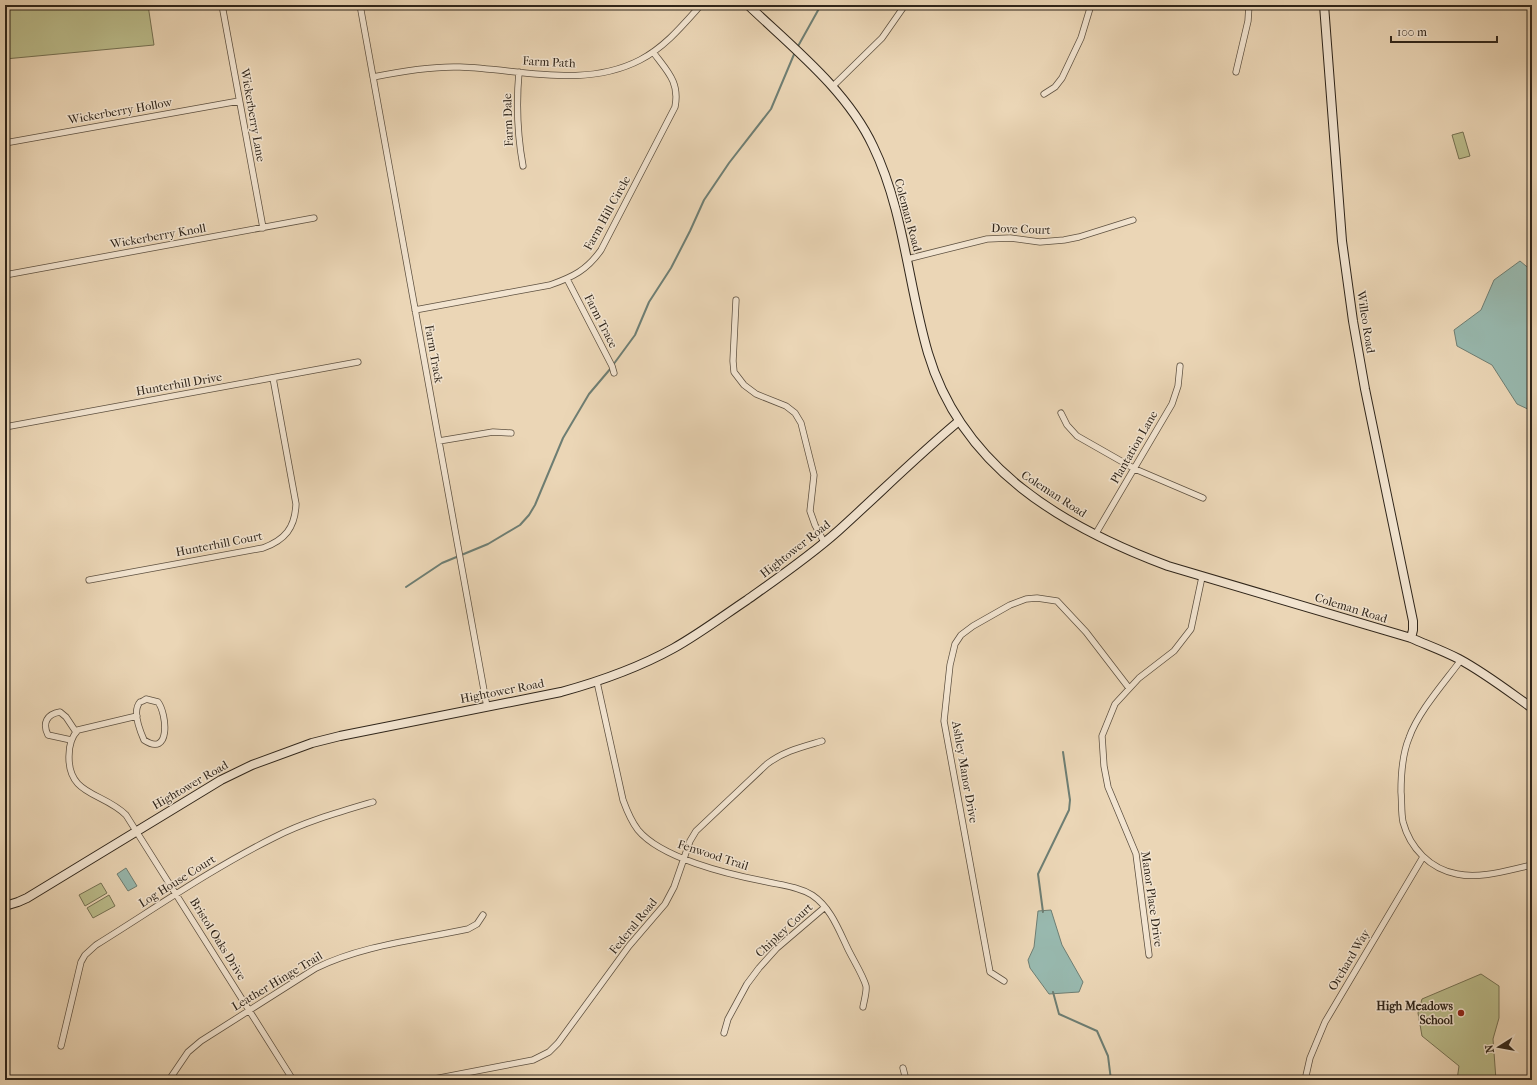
<svg xmlns="http://www.w3.org/2000/svg" width="1537" height="1085" viewBox="0 0 1537 1085" font-family="'IM FELL French Canon',serif">
<style>
.green{fill:#bbbd8c;stroke:#757153}
.water{fill:#98b9af;stroke:#6e7e73}
.lines{fill:none;stroke-linecap:round;stroke-linejoin:round}
.stream{stroke:#6e7e73;stroke-width:2}
.street-casing{stroke:#5e5141;stroke-width:7}
.secondary-casing{stroke:#2f251a;stroke-width:10}
.street{stroke:#f2e4d0;stroke-width:5.5}
.secondary{stroke:#f2e4d0;stroke-width:8}
.poi-dot{fill:#8f2418;stroke:#f2e4d0;stroke-width:1.5}
.labels{text-anchor:middle;dominant-baseline:central;stroke-width:3;stroke-linejoin:round;paint-order:stroke}
.street-label{font-size:12px;fill:#2f251a;stroke:#f2e4d0}
.poi-label{font-size:12px;font-weight:bold;fill:#2f251a;stroke:#f2e4d0;text-anchor:end}
</style>
<rect width="100%" height="100%" fill="#ebd6b6"/>
<filter id="stains"><feTurbulence type="fractalNoise" baseFrequency=".005" numOctaves="4"/><feColorMatrix values="0 0 0 0 .2 0 0 0 0 .09 0 0 0 0 .02 0 0 0 .5 -.17"/></filter>
<radialGradient id="worn" r=".72"><stop offset=".6" stop-color="#630" stop-opacity="0"/><stop offset="1" stop-color="#630" stop-opacity=".3"/></radialGradient>
<path class="green" d="M5,5H148L154,45L5,59Z
M1463,132L1470,156L1459,159L1452,135Z
M101,883L107,893L85,906L79,895Z
M109,895L115,906L93,918L87,908Z
M1481,974L1499,986V1018L1493,1039L1496,1080H1457L1459,1066L1422,1036L1418,1013L1422,999Z"/>
<path class="water" d="M1520,261L1532,271V411L1517,404L1492,365L1457,346L1454,330L1481,310L1494,280Z
M126,868L137,886L128,891L117,874Z
M1051,910L1062,945L1083,982L1079,992L1049,994L1030,968L1028,960L1034,947L1038,911Z"/>
<g class="lines">
<path class="stream" d="M797,48L821,5
M613,365L635,335L649,302L671,268L690,231L704,200L729,163L771,109L795,52
M406,587L442,563L488,544L520,525L529,515L535,505L563,438L589,394L611,368
M1043,912L1038,874L1069,810L1070,800L1063,752
M1053,992L1059,1014L1097,1031L1108,1056L1111,1080"/>
<g class="street-casing">
<path id="street" d="M222,5L263,228
M360,5L487,707
M519,72C516,105 517,133 523,166
M1236,72L1248,21L1249,5
M373,77C402,71 431,66 460,67C520,69 584,89 640,60C665,47 683,25 701,5
M833,86L882,38L905,5
M1044,94L1055,87L1062,78L1081,38L1091,5
M5,143L239,101
M907,259L987,239L1010,238L1040,242L1064,240L1079,237L1133,220
M5,275L314,218
M567,279L612,366L614,373
M736,300L733,361L734,372L744,385L756,394L786,406L795,413L801,423L814,475L810,511L815,525L824,542
M415,310L550,285C573,277 587,270 601,250L675,107C680,82 667,71 653,52
M1061,413L1067,425L1077,436L1135,469L1203,498
M5,427L358,362
M439,441L493,432L511,433
M1095,535L1172,404L1178,386L1180,366
M89,580L263,548C285,540 295,528 296,504L273,378
M1461,660C1444,683 1418,712 1409,738C1402,755 1401,774 1401,792C1402,802 1401,812 1403,822C1410,848 1430,869 1457,874C1481,879 1508,870 1532,865
M597,682L623,800C627,811 631,821 638,830C661,858 727,874 763,881C779,885 797,886 812,895C830,907 838,928 847,947C852,958 863,975 866,986C867,991 864,1001 863,1007
M146,699L158,702C167,714 171,758 144,740C140,731 132,711 140,702C141,702 145,700 146,699Z
M137,716L78,730C71,737 69,745 69,756C68,796 103,792 126,815L293,1080
M71,740L48,735C42,723 47,714 60,712L66,717L76,732
M1149,955L1136,854L1108,787L1104,766L1102,736L1115,704L1139,678L1174,651L1191,629L1202,577
M1004,981L990,972L944,721L950,665L955,644L961,635L973,626L1010,605L1026,599L1037,598L1057,601L1086,632L1129,688
M724,1033L728,1019L747,984L759,968L777,948L825,907
M61,1046L81,962L85,955L96,945C154,909 211,869 273,838C304,822 339,812 373,802
M903,1068L906,1080
M169,1080L188,1052L201,1041L316,968C363,945 417,940 468,929L477,924L483,915
M429,1080L533,1060L549,1052L558,1043L629,946L665,904L674,887L690,841L696,831L767,764C784,751 802,747 822,741
M1305,1080L1310,1058L1325,1022L1423,857"/>
</g>
<g class="secondary-casing">
<path id="secondary" d="M748,5C792,47 847,90 873,146C904,210 908,285 928,353C962,468 1063,527 1168,566L1411,638C1427,645 1444,651 1459,659C1485,673 1508,691 1532,708
M1324,5L1342,241L1353,321L1365,389L1413,621V630L1411,638
M5,906L18,902L27,898L221,780L252,765L312,743L340,736L561,692C601,681 638,668 674,648C699,634 723,616 747,600C778,578 810,556 838,531C879,494 917,456 959,421"/>
</g>
<use href="#street" class="street"/>
<use href="#secondary" class="secondary"/>
</g>
<circle class="poi-dot" cx="1461" cy="1013" r="4"/>
<g class="labels">
<g class="street-label">
<text transform="translate(549 62) rotate(3)">Farm Path</text>
<text transform="translate(120 111) rotate(-10)">Wickerberry Hollow</text>
<text transform="translate(253 115) rotate(80)">Wickerberry Lane</text>
<text transform="translate(508 120) rotate(-92)">Farm Dale</text>
<text transform="translate(607 213) rotate(-61)">Farm Hill Circle</text>
<text transform="translate(908 215) rotate(75)">Coleman Road</text>
<text transform="translate(1021 229) rotate(2)">Dove Court</text>
<text transform="translate(158 236) rotate(-10)">Wickerberry Knoll</text>
<text transform="translate(601 321) rotate(63)">Farm Trace</text>
<text transform="translate(1366 322) rotate(81)">Willeo Road</text>
<text transform="translate(434 354) rotate(80)">Farm Track</text>
<text transform="translate(179 384) rotate(-10)">Hunterhill Drive</text>
<text transform="translate(1134 447) rotate(-60)">Plantation Lane</text>
<text transform="translate(1054 494) rotate(33)">Coleman Road</text>
<text transform="translate(219 544) rotate(-11)">Hunterhill Court</text>
<text transform="translate(795 549) rotate(-38)">Hightower Road</text>
<text transform="translate(1351 608) rotate(17)">Coleman Road</text>
<text transform="translate(502 691) rotate(-11)">Hightower Road</text>
<text transform="translate(965 772) rotate(80)">Ashley Manor Drive</text>
<text transform="translate(190 785) rotate(-30)">Hightower Road</text>
<text transform="translate(713 855) rotate(18)">Fenwood Trail</text>
<text transform="translate(177 881) rotate(-32)">Log House Court</text>
<text transform="translate(1152 899) rotate(82)">Manor Place Drive</text>
<text transform="translate(633 926) rotate(-51)">Federal Road</text>
<text transform="translate(784 930) rotate(-43)">Chipley Court</text>
<text transform="translate(218 939) rotate(58)">Bristol Oaks Drive</text>
<text transform="translate(1349 960) rotate(-59)">Orchard Way</text>
<text transform="translate(277 981) rotate(-31)">Leather Hinge Trail</text>
</g>
<g class="poi-label">
<text x="1453" y="1006">High Meadows<tspan x="1453" dy="14">School</tspan></text>
</g>
</g>
<rect width="1537" height="1085" fill="none" stroke="#ebd6b6" stroke-width="20"/>
<rect x="6" y="6" width="1525" height="1073" fill="none" stroke="#2f251a" stroke-width="2"/>
<rect x="10" y="10" width="1517" height="1065" fill="none" stroke="#2f251a"/>
<g transform="translate(1499 1047) rotate(259)" stroke="#f2e4d0" stroke-width="3" paint-order="stroke">
<path d="M0-3L7 15L0 10L-7 15Z" fill="#2f251a"/>
<text y="-6" font-size="11" font-weight="bold" text-anchor="middle" fill="#2f251a">N</text>
</g>
<path d="M1391 36v6h106v-6" fill="none" stroke="#2f251a" stroke-width="2"/>
<text x="1397" y="36" font-size="12" fill="#2f251a" stroke="#f2e4d0" stroke-width="3" paint-order="stroke">100 m</text>
<rect width="100%" height="100%" filter="url(#stains)"/>
<rect width="100%" height="100%" fill="url(#worn)"/>
</svg>
